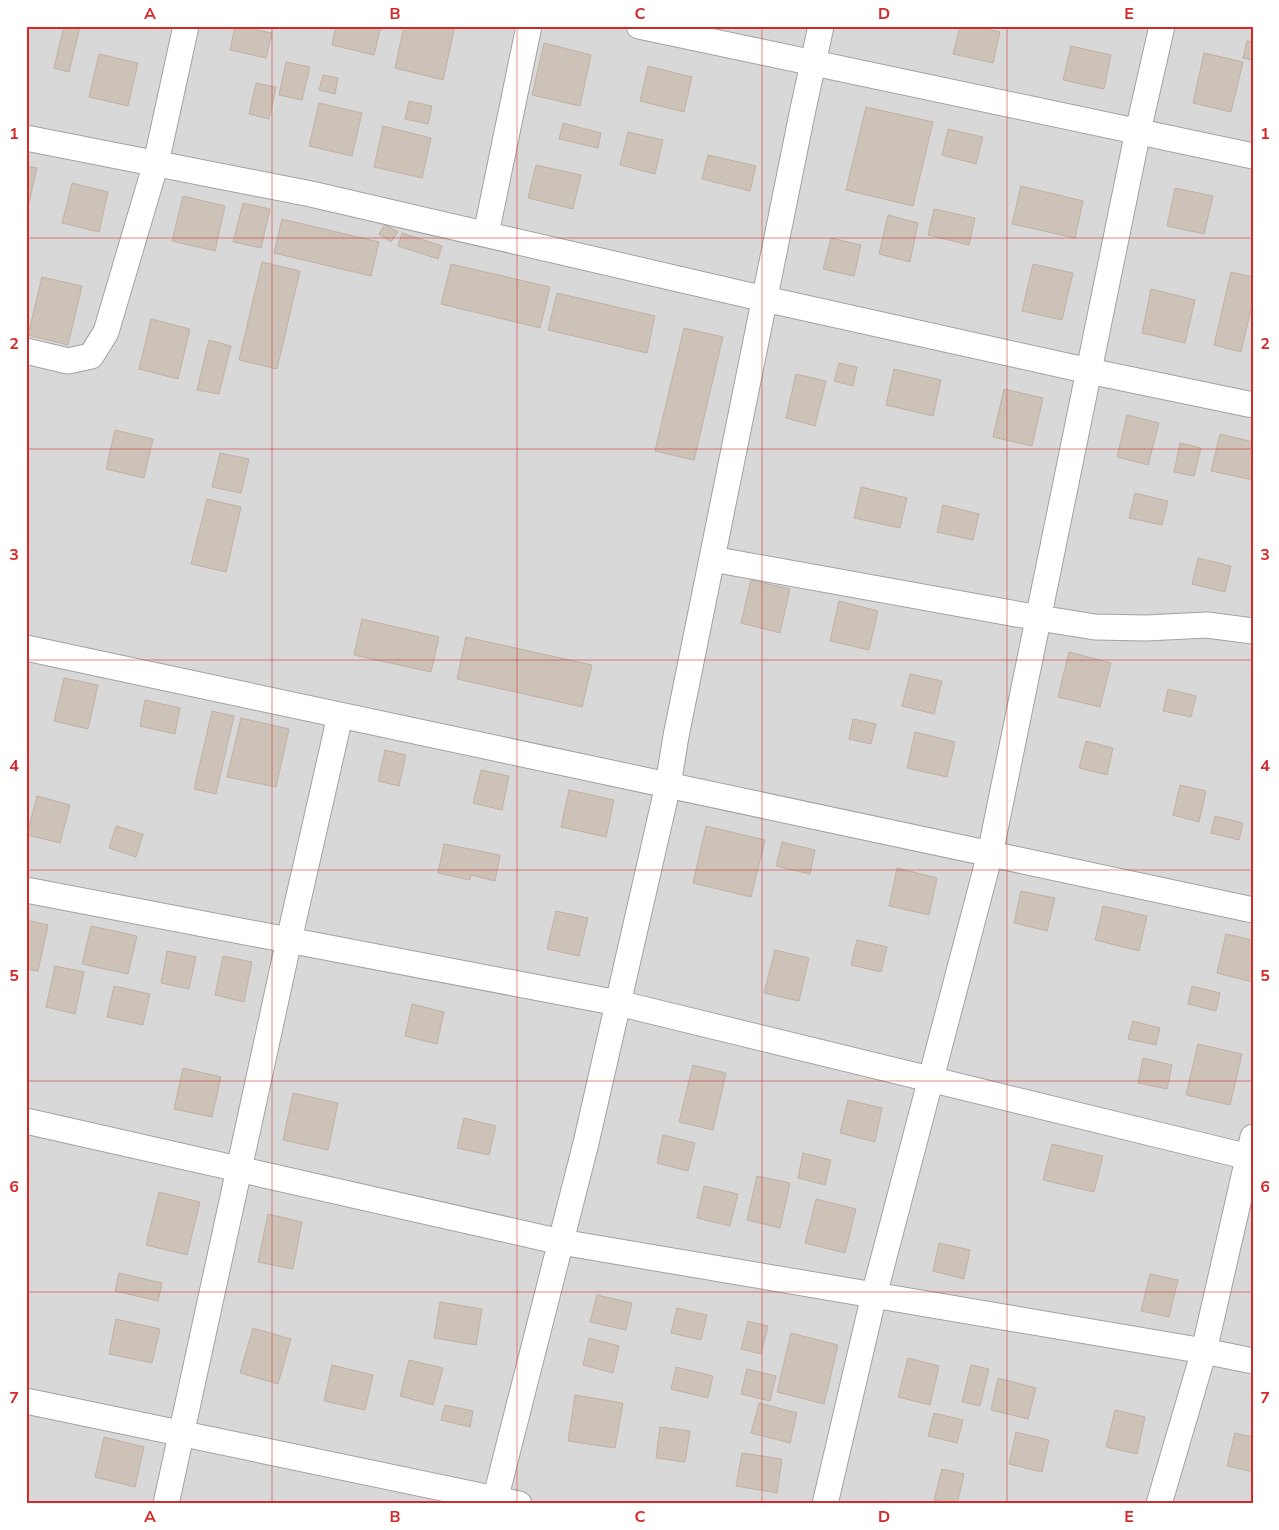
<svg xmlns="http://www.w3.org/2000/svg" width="1279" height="1530" viewBox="0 0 1279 1530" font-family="'Nunito Sans',sans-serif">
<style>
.residential{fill:#d9d8d8}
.building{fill:#cdc2b8;stroke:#c0b0a1}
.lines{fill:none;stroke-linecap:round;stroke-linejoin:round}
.street-casing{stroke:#a2a2a2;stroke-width:27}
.street{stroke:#fff;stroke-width:25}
.grid{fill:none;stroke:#d62828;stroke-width:1;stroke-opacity:0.55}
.neatline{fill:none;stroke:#d62828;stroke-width:2}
.grid-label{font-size:16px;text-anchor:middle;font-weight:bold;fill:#d62828}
</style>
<rect width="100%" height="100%" fill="#eee9df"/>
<path class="residential" d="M26,26H1253V1504H26Z"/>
<path class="building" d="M64,26L80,27L69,72L54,68Z
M235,26L272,33L266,58L230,50Z
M336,26H381L374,55L332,45Z
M404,26H455L443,80L395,68Z
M960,26H973L1000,32L993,63L953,54Z
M1247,41L1253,42V60L1243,58Z
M544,43L591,55L580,106L532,95Z
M1071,46L1111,55L1104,89L1063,80Z
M1204,53L1243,62L1231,112L1193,103Z
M99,54L138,63L128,106L89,97Z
M286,62L310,67L302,100L279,95Z
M648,66L692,77L684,112L640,101Z
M323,75L338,78L335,94L319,90Z
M256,83L276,87L269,119L249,114Z
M409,101L432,106L428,124L405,119Z
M319,103L362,113L352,156L309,146Z
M866,107L933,122L913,206L846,190Z
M563,123L601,133L598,148L559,139Z
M383,126L431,138L422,178L374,167Z
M948,129L983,137L976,164L942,155Z
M628,132L663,140L655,174L620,165Z
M708,155L756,166L750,191L702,179Z
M536,165L581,175L573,209L528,198Z
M26,166L37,168L29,203L26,202Z
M72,183L108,192L99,232L62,223Z
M1021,186L1083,201L1075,238L1012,224Z
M1175,188L1213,196L1204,234L1167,226Z
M183,196L225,206L215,251L172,241Z
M243,203L270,209L261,248L233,242Z
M934,209L975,218L969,245L928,235Z
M888,215L918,223L910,262L879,254Z
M282,219L379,242L371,276L274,253Z
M385,224L398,232L391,242L379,234Z
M402,233L442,246L438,259L398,246Z
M831,238L861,245L854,276L823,269Z
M262,262L300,271L277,369L239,360Z
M451,264L550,287L540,328L441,304Z
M1033,264L1073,273L1062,320L1022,311Z
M1231,272L1253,277V300L1241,352L1214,345Z
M42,277L82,286L68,345L28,335Z
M1151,289L1195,300L1185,343L1142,333Z
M557,293L655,316L647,353L548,330Z
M151,319L190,329L178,379L139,369Z
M684,328L723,337L694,460L655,451Z
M209,340L231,346L219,394L197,390Z
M839,363L857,367L853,386L834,381Z
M894,369L941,380L933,416L886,405Z
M796,374L826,381L815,426L786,418Z
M1004,389L1043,398L1032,446L993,437Z
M1127,415L1159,423L1148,465L1117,457Z
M115,430L153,439L144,478L106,469Z
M1220,434L1253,442V480L1211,471Z
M1180,443L1201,448L1194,476L1174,472Z
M220,453L249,459L241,493L212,487Z
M861,487L907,498L900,528L854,518Z
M1135,493L1168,501L1162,525L1129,518Z
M207,499L241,507L226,572L191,564Z
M943,505L979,514L973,540L937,532Z
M1198,558L1231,566L1225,592L1192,584Z
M751,580L790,589L780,633L741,623Z
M839,601L878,611L869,650L830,641Z
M362,619L439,637L431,672L354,655Z
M466,637L592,665L582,707L457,679Z
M1069,652L1111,663L1100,707L1058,697Z
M910,674L942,681L934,714L902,706Z
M64,678L98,685L88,729L54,721Z
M1168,689L1196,696L1191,717L1163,711Z
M145,700L180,708L175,734L140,726Z
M212,711L234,716L216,794L194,789Z
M241,718L289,729L276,787L227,777Z
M853,719L876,724L871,744L849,739Z
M915,732L955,742L947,777L907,768Z
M1086,741L1113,748L1107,775L1079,768Z
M385,750L406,755L399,786L378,781Z
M481,770L509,776L502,810L473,803Z
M1180,785L1206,791L1199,822L1173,815Z
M569,790L614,800L606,837L561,827Z
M37,796L70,805L60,843L27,835Z
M1215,816L1243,823L1239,840L1211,833Z
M116,826L143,834L136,857L109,848Z
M706,826L765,840L751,897L693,883Z
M782,842L815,850L810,874L776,866Z
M444,844L500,855L495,881L471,875L470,880L438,873Z
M897,868L937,878L929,915L889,906Z
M1021,891L1055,898L1047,931L1014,923Z
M1103,906L1147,916L1139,951L1095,940Z
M556,911L588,918L579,956L547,949Z
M26,920L48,925L38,971L26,969Z
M91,926L137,936L128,974L82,964Z
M1226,934L1253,940V982L1217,973Z
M857,940L887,947L881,972L851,965Z
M775,950L809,958L799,1001L764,993Z
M167,951L196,957L189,989L161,983Z
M223,956L252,962L244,1002L215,995Z
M55,966L84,972L75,1014L46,1007Z
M114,986L150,994L143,1025L107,1017Z
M1192,986L1220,993L1216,1011L1188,1004Z
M412,1004L444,1012L437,1044L405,1036Z
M1133,1021L1160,1028L1156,1045L1128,1039Z
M1198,1044L1242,1054L1230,1105L1186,1095Z
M1143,1058L1172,1065L1167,1089L1138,1083Z
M693,1065L726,1073L713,1130L679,1122Z
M183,1068L221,1077L212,1117L174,1109Z
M293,1093L338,1103L328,1150L283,1140Z
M848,1100L882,1108L875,1142L840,1133Z
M464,1118L496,1126L489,1155L457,1148Z
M663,1135L695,1143L688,1171L657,1163Z
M1052,1144L1103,1156L1094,1192L1043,1180Z
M803,1153L831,1160L825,1185L798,1178Z
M757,1176L790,1183L780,1228L747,1220Z
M704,1186L738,1194L730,1226L697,1218Z
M159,1192L200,1202L187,1255L146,1245Z
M816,1199L856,1209L845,1253L805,1243Z
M268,1214L302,1222L293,1269L258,1262Z
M939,1243L970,1250L964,1279L933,1271Z
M119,1273L162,1283L158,1301L115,1291Z
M1150,1274L1178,1280L1169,1317L1141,1311Z
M597,1295L632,1303L626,1330L590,1322Z
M440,1302L482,1309L476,1345L434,1338Z
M677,1308L707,1315L701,1340L671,1333Z
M116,1319L160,1329L152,1363L109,1354Z
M748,1321L768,1326L761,1354L741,1349Z
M253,1328L291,1339L278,1384L240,1373Z
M791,1333L838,1345L824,1404L777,1392Z
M589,1338L619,1346L613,1373L583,1365Z
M908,1358L939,1366L930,1405L898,1397Z
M409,1360L443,1368L433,1405L400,1396Z
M332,1365L373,1375L365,1410L324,1401Z
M971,1365L989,1369L980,1406L962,1402Z
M676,1367L713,1376L708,1398L671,1389Z
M747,1369L776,1376L770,1401L741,1394Z
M998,1378L1036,1388L1028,1419L991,1410Z
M575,1395L623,1403L615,1448L568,1441Z
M759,1403L797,1413L790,1443L751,1433Z
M445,1405L473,1411L470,1427L441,1420Z
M1115,1410L1145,1417L1137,1454L1106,1447Z
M934,1413L963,1420L957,1443L928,1436Z
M660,1427L690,1431L685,1462L656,1458Z
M1016,1432L1049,1440L1042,1472L1009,1464Z
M1235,1433L1253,1437V1472L1227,1466Z
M104,1437L144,1447L135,1487L95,1477Z
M742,1453L782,1459L777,1493L736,1486Z
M942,1469L964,1474L957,1504L934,1500Z"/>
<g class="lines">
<g class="street-casing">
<path id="street" d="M639,26L1253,156
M26,138L311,194L765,299L1089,371L1253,405
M486,234L529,26
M26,351L68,361L91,356L106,332L156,163L186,26
M712,559L1039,618L1095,627L1146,628L1207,625L1253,631
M26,648L1253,910
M26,890L618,1003L1253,1158
M26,1121L561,1242L1204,1351L1253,1361
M26,1401L519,1504
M166,1504L289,940L340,716
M494,1504L586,1143L668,785L676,736L802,114L821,26
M825,1504L874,1295L990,854L1138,131L1162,26
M1159,1504L1204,1351L1253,1137"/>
</g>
<use href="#street" class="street"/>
</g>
<path class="grid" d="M272,26V1504M517,26V1504M762,26V1504M1007,26V1504M26,238H1253M26,449H1253M26,660H1253M26,870H1253M26,1081H1253M26,1292H1253"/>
<rect width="1279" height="1530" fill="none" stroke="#ffffff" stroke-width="55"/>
<rect x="28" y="28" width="1224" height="1474" class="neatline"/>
<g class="grid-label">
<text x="150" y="19">A</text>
<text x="395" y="19">B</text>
<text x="640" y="19">C</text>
<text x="884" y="19">D</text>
<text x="1129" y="19">E</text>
<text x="14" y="139">1</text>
<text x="1265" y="139">1</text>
<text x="14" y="349">2</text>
<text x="1265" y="349">2</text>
<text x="14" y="560">3</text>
<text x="1265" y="560">3</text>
<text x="14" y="771">4</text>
<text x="1265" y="771">4</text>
<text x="14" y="981">5</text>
<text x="1265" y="981">5</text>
<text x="14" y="1192">6</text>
<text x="1265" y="1192">6</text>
<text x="14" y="1403">7</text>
<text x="1265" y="1403">7</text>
<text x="150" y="1522">A</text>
<text x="395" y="1522">B</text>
<text x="640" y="1522">C</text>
<text x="884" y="1522">D</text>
<text x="1129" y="1522">E</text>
</g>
</svg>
